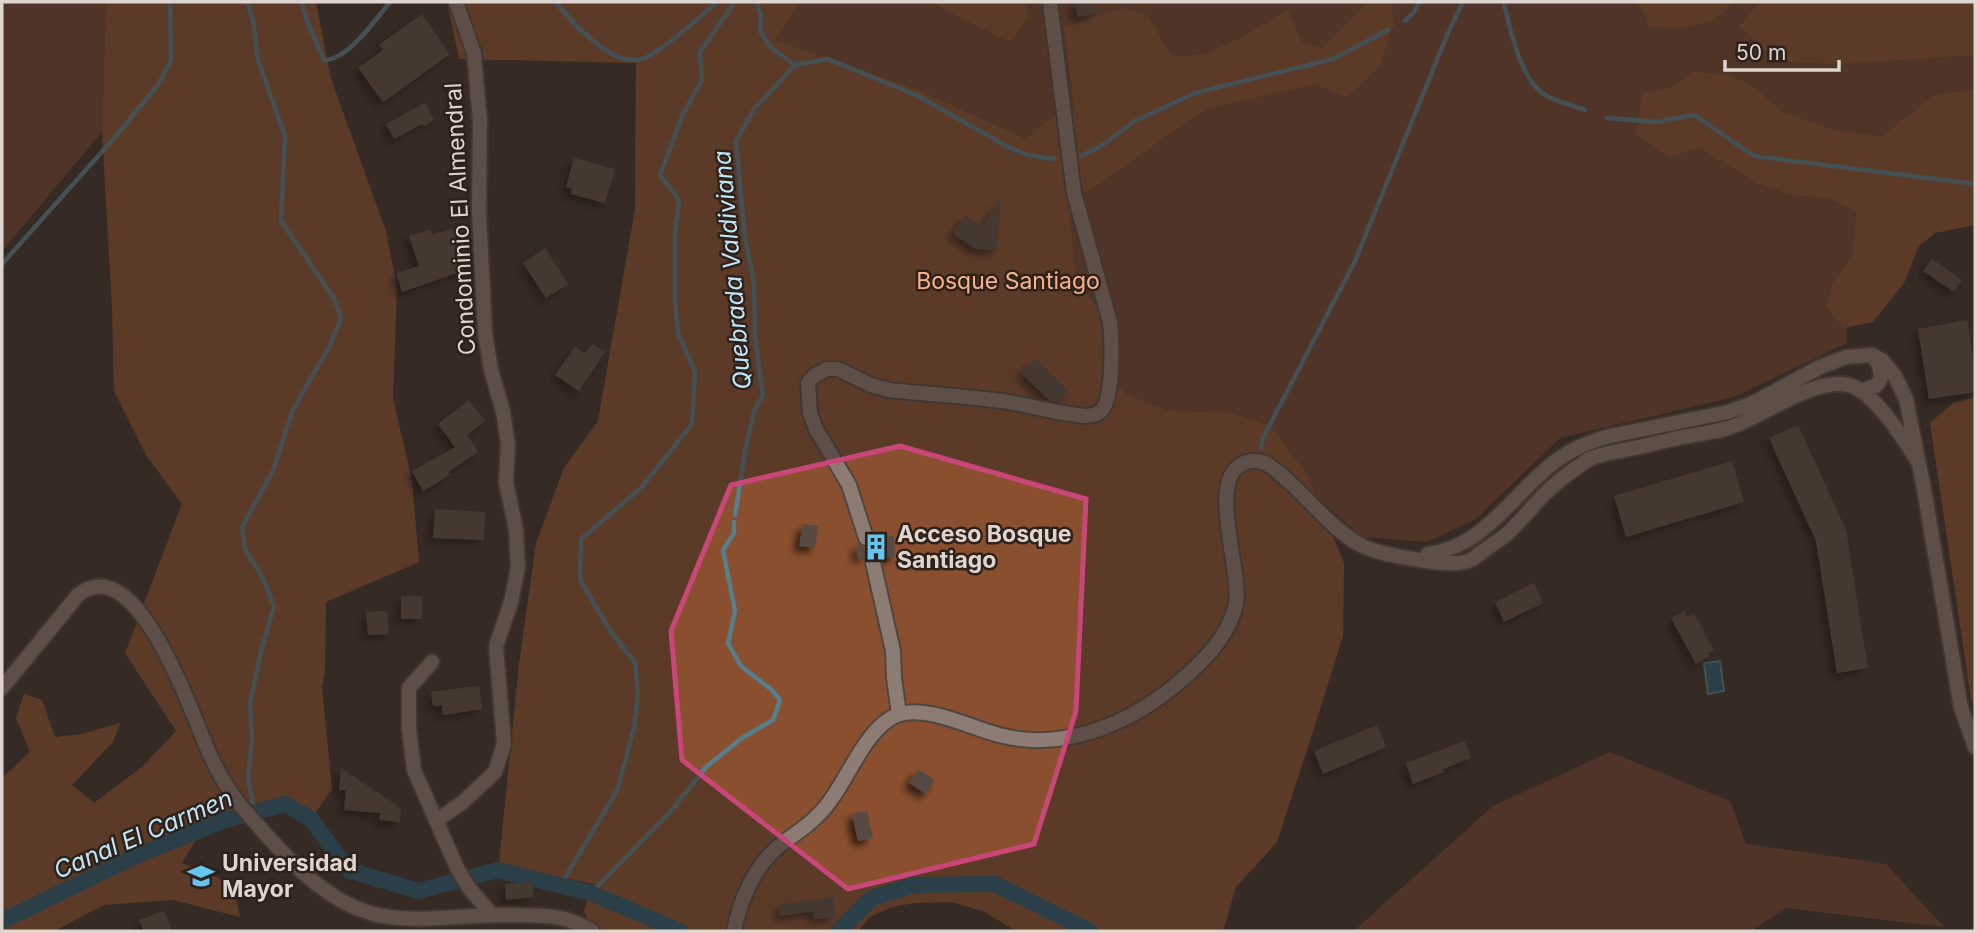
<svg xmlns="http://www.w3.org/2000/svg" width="1977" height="933" viewBox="0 0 1977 933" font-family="Inter,sans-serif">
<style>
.green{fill:#6e422a}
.forest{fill:#8a4f2e}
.water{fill:#1b5a72;stroke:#567f8e;stroke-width:2}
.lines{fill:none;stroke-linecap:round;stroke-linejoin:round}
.stream{stroke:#567f8e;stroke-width:4.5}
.canal{stroke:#1b5a72;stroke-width:16}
.building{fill:#584a43;filter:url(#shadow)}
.minor-casing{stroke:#504540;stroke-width:18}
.tertiary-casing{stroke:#504540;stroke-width:18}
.minor{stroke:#8c7c74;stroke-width:14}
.tertiary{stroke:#8c7c74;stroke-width:14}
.marked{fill:none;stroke:#c94778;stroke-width:5;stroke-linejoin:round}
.labels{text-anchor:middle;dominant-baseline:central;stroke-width:5;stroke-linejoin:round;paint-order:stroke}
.street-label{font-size:23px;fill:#ded5d0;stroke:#2d211a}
.park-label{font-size:23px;fill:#f8b18b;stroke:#2d211a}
.poi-label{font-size:23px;font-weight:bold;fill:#ded5d0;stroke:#2d211a;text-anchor:start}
.water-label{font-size:24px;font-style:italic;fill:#c0e8fa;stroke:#2d211a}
</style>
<defs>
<filter id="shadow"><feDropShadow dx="-5.5" dy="5.5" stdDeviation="3.5" flood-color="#0009"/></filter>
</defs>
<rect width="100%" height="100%" fill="#372a24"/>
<path class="green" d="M2,2H106L102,132L2,251Z
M610,2H1975V189L1856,211L1852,257L1846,266L1847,343L1734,397L1560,438L1476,519L1427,542L1362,537L1299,481L594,884L499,864L519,665L536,544L564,468L598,421L635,210L636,63Z
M1610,752L1730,801L1746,844L1886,864L1944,927L1786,908L1751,931H1350L1356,929L1493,806Z"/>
<path class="forest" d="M106,2H316L331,79L386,231L397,288L393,398L412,481L419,562L326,602L325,671L322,688L332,789L311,819L284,804L238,823L221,811L217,805L182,863L233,884L240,917L173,900L104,905L54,931H2V778L30,752L16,718L24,694L42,700L55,737L82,734L120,723L113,742L72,785L94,803L142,767L176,731L125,653L182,504L146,455L114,391L112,307L102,132Z
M447,2H801L774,40L916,89L1027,140L1046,121L1075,111L1064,27L1123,8L1148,16L1172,57L1205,54L1241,38L1288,10L1301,43L1322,48L1367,2H1391L1394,24L1378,68L1347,97L1315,84L1205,109L1069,205L1076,283L1098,308L1105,346L1104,375L1129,396L1170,411L1232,413L1270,426L1306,473L1344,563L1343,636L1315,725L1277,842L1236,887L1223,931H1016L983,911L951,902L914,903L892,907L870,917L858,931H591L584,910L594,884L499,864L519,665L536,544L564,468L598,421L635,210L636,63L459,59Z
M930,2H1027V20L1009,42Z
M1635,2H1733C1729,6 1725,12 1721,15C1704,28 1668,29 1648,26L1642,9Z
M1760,2H1975V55L1839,64L1788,62L1766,51L1739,27Z
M1694,72L1725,74L1751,85L1783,112L1833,130L1882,137L1911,113L1938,94L1975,90V225L1935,233L1919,246L1904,283L1873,322L1844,328L1826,307L1833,282L1852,257L1856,211L1828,198L1791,195L1757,183L1699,147L1669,157L1636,134L1642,93L1671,88Z
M1975,397V709L1971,699L1930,423L1953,403Z"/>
<path class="water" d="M1720,661L1724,691L1708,694L1704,663Z"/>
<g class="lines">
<path class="stream" d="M247,2L253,20L258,60L285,136L281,221L335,300L341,318L330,345L292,412L273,471L242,527L245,549L263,578L274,606L261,651L250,704L252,741L248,777L254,812
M302,2L307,21L324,60C348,60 376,19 390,2
M555,2C573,23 608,63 638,60C656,58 702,15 717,2
M757,2L761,16L760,31L770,47L795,65
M1504,2C1509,27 1521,81 1545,95C1557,102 1572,105 1585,110
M1405,21L1414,12L1419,2
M1607,118L1656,122L1694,115L1754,156L1975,184
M1081,156L1104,144L1135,121L1195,93L1333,59L1388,30
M2,264L116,136L158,85L171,60L170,2
M1261,448L1263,438L1355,261L1448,33L1463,2
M735,515L745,452L754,411L763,396L755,337L754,283L745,238L736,141L756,106L763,100L795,65L828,59L916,95L1010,148L1028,155L1054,159
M560,886L617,791L634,728L638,695L635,662L611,632L580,580L581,539L642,487L692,424L695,372L678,333L675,300V233L679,200L660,175L683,114L702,80L700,52L735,2
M591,893L672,810L706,767L742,738L773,720L780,700L772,690L741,666L728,643L735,611L723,550L734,533V522"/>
<path class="canal" d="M2,921L140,854L225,820L285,804L311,819L348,870L418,891L498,870L591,893L680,931
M839,931L872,898L914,885L995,884L1090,931"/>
</g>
<path class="building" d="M1074,2H1093L1096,13L1078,17Z
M422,14L450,54L383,102L358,68L383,50L379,45Z
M425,103L434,120L424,126L422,124L394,139L386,124Z
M574,158L615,169L605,203L571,194L572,189L566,187Z
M1001,198L997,250L976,249L953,234L965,215L983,226Z
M462,227L465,238L456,240L465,270L402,292L396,273L419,266L409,236L430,229L432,234Z
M545,248L568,284L546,298L523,263Z
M1932,259L1962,280L1954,292L1923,271Z
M1967,320L1975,371V392L1929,399L1918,329Z
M592,344L605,352L579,391L555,375L575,347L585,353Z
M1035,358L1069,391L1058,402L1050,401L1021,373Z
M469,400L485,421L467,435L478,452L448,472L450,475L423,491L412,471L455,447L438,424Z
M1798,425L1846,530L1868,668L1837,673L1816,541L1769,438Z
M1732,461L1744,502L1626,537L1614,496Z
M435,509L485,512L484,540L433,538Z
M803,524L818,526L815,548L799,546Z
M894,536L895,557H882L879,551L871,549L865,551L863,558L858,559L857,542L863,547H868L874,544L875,537Z
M1534,583L1543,603L1504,622L1495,602Z
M401,596H422V619H401Z
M387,611L389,634L368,635L366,612Z
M1685,611L1688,617L1694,614L1714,650L1708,653L1710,656L1696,664L1671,618Z
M479,686L482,709L443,715L442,705L433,706L431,692Z
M1377,725L1386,747L1323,774L1314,751Z
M1465,741L1471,758L1443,769L1444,772L1413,784L1406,763Z
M341,768L401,808L400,822L379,820L380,813L344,810L346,790H339Z
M918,769L935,780L926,794L909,783Z
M867,811L873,838L858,841L852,814Z
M533,882L534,897L506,900L505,884Z
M833,897L835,917L814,919L813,911L780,916L778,905Z
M164,911L172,931H144L139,920Z"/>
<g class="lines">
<g class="minor-casing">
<path id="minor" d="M866,538L849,485L816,429L810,413L808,383L815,375L827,369H838L871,385L889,390C926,394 964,396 1002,401C1030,405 1058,414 1087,416C1092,416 1097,414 1101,411C1114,399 1112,339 1110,322L1074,193L1050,2
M872,558L893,651L894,678L899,714
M432,662L409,688V728L414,770L457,868L469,888L492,915
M2,688L78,595C139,546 194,723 212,759C221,778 232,796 246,812C283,854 326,906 383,916C425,923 469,914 510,915C543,916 563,913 592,931
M436,821L463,802L495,772L504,744L496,646L511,602L518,567L516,530L506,482L508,444L503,411L491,370L485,332L479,211L480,122L474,53L456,2"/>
</g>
<g class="tertiary-casing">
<path id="tertiary" d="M1861,391L1876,386L1881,378L1879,365L1874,358
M1428,554C1484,547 1511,496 1552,464C1569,450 1588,442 1610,436L1728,412L1751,404L1818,368L1846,357L1872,355L1883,361L1895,376L1906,399L1924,489L1961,708L1975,747
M734,931C740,900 754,867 779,846C791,836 806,828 817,816C845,791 862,729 897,715C925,704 971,728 999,735C1067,753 1136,721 1186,676C1207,658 1230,632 1236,604C1242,571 1207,481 1242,464C1249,460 1258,460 1265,463C1272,466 1279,473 1285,478C1309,499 1329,526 1357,543C1376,554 1399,556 1420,560C1432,562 1457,565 1468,561C1473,560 1477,555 1482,552C1490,546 1500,540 1508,533C1524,518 1537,500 1553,486C1563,477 1575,469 1586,461C1597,454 1612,453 1624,450C1646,446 1667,440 1688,436C1701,434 1715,432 1728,428C1763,417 1813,377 1849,385C1875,392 1905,441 1919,463"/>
</g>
<use href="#minor" class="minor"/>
<use href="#tertiary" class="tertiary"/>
</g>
<path d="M0 0H1977V933H0ZM900,446L1086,499L1076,711L1034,844L848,889L682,760L671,631L731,485Z" fill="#372a24" fill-opacity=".55" fill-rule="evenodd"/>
<path class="marked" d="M900,446L1086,499L1076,711L1034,844L848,889L682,760L671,631L731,485Z"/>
<defs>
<g id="building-bare" transform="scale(2.1)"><path d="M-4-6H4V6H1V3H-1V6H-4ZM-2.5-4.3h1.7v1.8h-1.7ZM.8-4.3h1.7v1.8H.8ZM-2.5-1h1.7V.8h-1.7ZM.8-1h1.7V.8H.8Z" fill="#64c5ee" stroke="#2d211a" stroke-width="2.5" paint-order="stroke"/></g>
<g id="university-bare" transform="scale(2.1)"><path d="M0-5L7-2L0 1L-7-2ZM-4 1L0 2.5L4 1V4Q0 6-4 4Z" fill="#64c5ee" stroke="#2d211a" stroke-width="2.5" paint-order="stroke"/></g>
</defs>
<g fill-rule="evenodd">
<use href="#building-bare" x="876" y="547"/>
<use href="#university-bare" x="201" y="876"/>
</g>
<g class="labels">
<g class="street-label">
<text transform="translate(460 219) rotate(-93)">Condominio El Almendral</text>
</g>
<g class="park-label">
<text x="1008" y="281">Bosque Santiago</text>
</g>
<g class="poi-label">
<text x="897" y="534">Acceso Bosque<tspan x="897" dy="26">Santiago</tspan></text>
<text x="222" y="863">Universidad<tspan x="222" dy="26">Mayor</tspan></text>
</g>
<g class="water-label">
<text transform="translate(732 270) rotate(-95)">Quebrada Valdiviana</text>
<text transform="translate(143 834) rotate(-23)">Canal El Carmen</text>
</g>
</g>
<rect width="1977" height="933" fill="none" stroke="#ded5d0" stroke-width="7"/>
<path d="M1725 60v10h114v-10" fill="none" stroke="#ded5d0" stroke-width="3.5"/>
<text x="1736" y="60" font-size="21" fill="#ded5d0" stroke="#2d211a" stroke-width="5" paint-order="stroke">50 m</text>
</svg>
